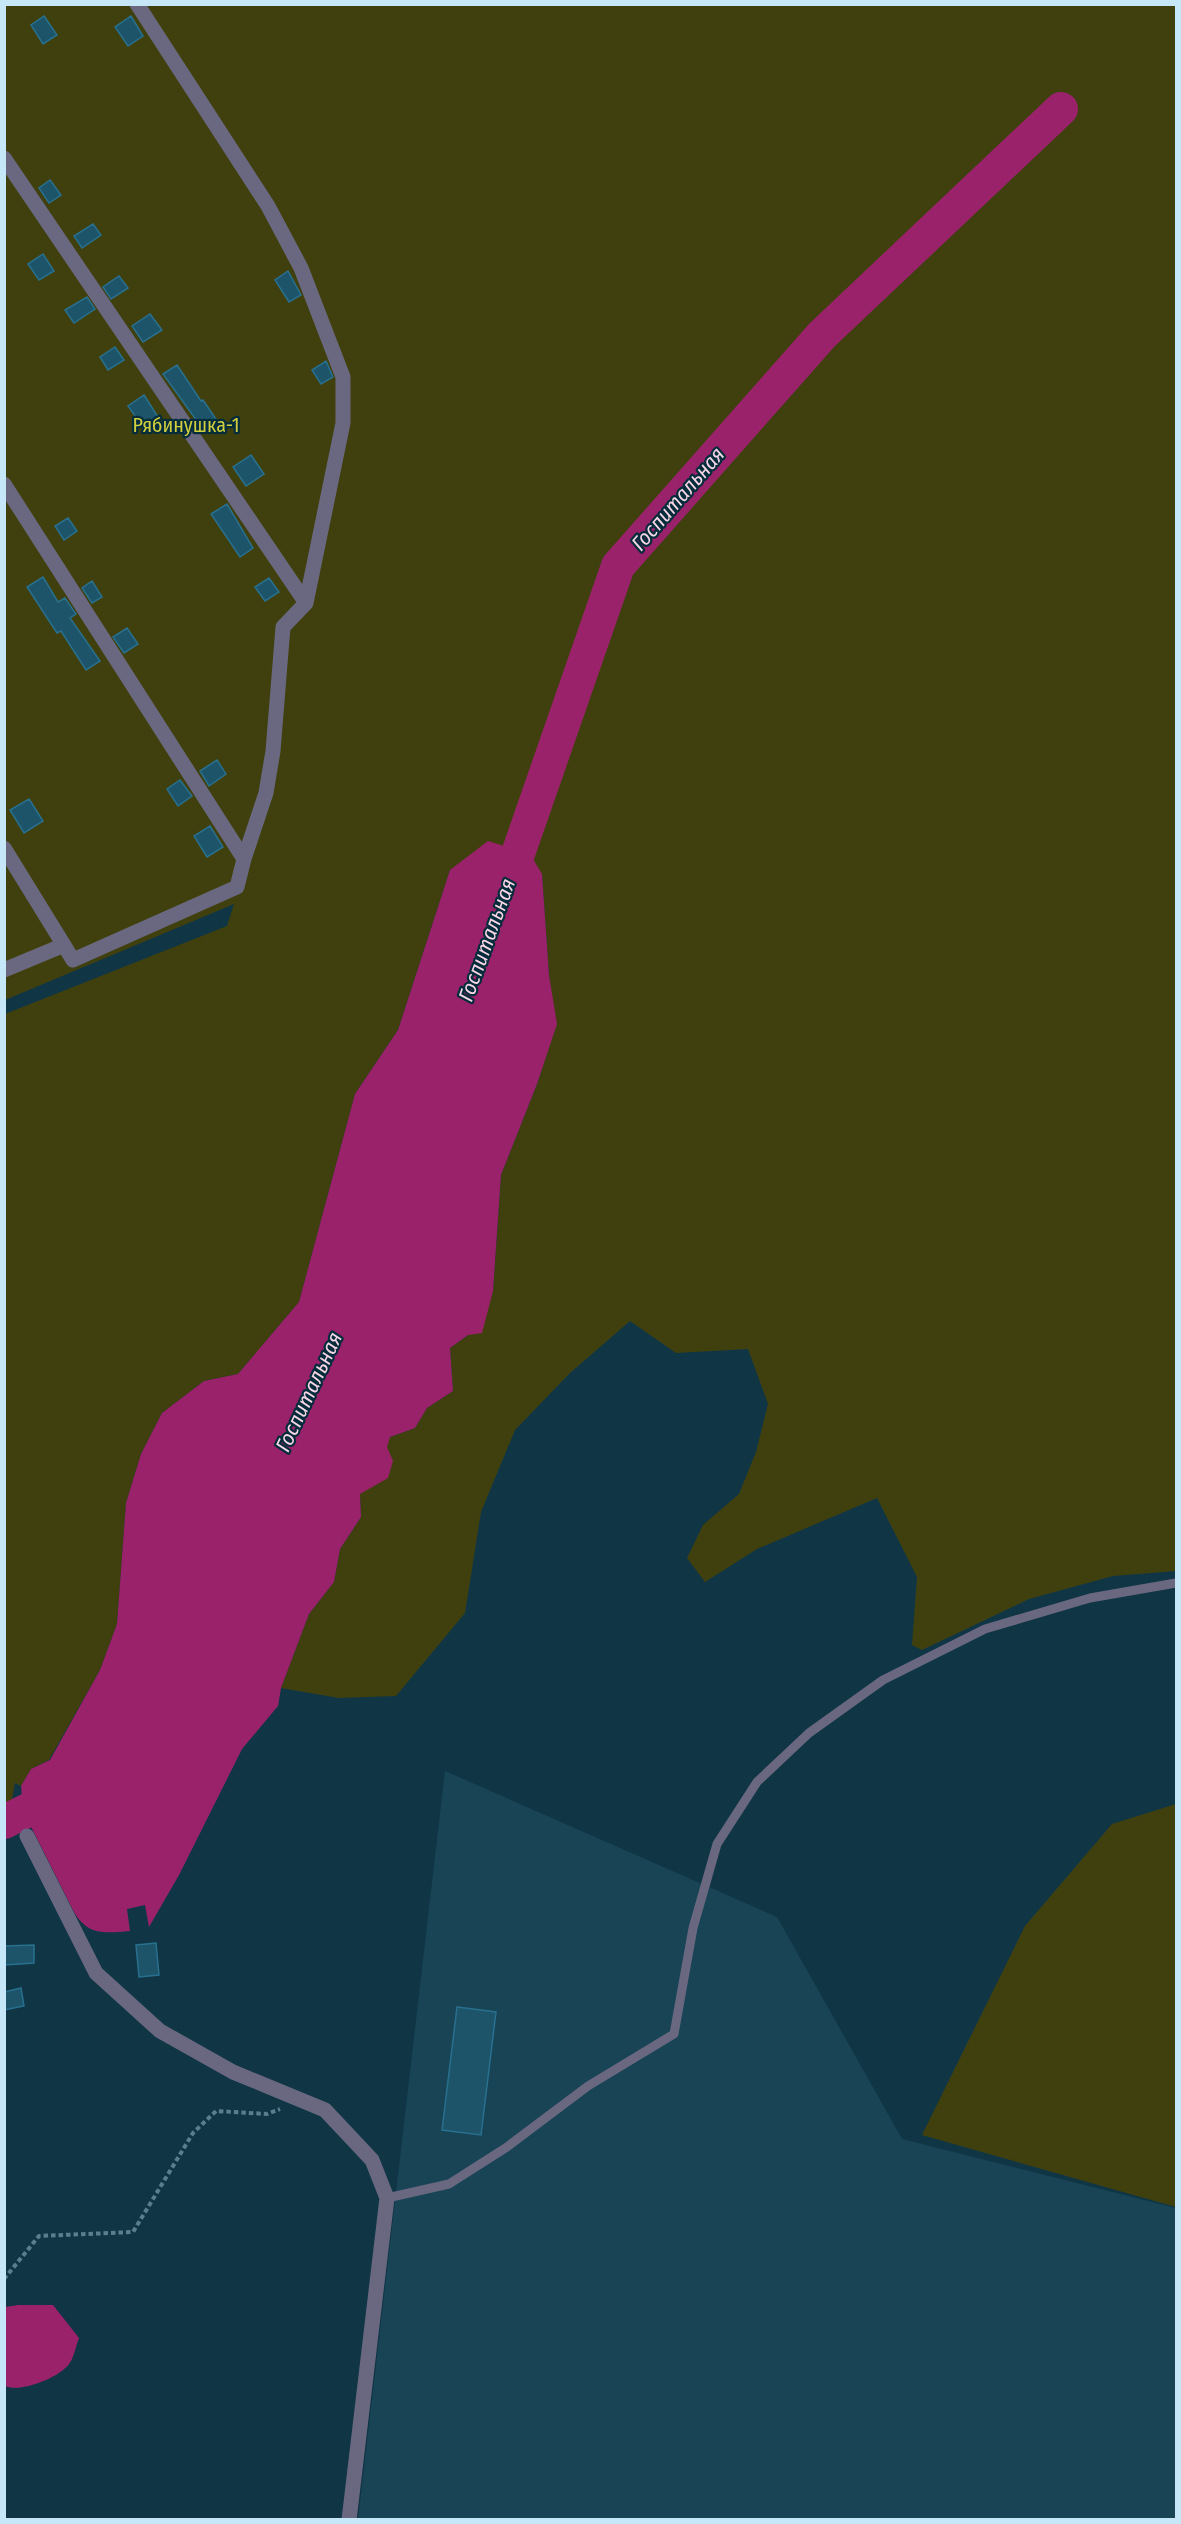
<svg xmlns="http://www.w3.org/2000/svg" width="1181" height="2524" viewBox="0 0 1181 2524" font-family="'Fira Sans Condensed',sans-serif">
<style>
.built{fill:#184456}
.green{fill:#40400f}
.water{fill:#9a226b}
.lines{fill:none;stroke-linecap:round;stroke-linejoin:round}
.river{stroke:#9a226b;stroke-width:34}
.building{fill:#1d546a;stroke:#28708e;stroke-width:1.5}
.path{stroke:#5a7e8e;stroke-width:4;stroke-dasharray:4.5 3;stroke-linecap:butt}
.lane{stroke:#6a6880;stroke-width:9}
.street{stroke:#6a6880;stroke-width:15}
.labels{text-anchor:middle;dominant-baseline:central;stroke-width:4.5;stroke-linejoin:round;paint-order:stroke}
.park-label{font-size:20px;fill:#d0ce3e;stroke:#042c3b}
.water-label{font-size:21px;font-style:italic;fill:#f7d7e6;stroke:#042c3b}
</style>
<rect width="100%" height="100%" fill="#103646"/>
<path class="built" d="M445,1771L777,1917L902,2139L1176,2208V2519L358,2520Z"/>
<path class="green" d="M5,5H1176V1571L1113,1576L1029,1599L922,1650L912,1645L917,1577L877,1498L757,1549L705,1582L687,1558L703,1525L739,1494L756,1452L768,1404L748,1349L676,1353L630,1321L570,1373L515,1430L481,1512L465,1613L396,1696L339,1698L281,1688L309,1614L334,1582L340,1549L361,1517L360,1494L390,1437L415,1428L427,1408L453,1391L450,1348L468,1335L493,1291L501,1175L537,1084L556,1024L549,975L542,874L450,870L398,1030L355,1094L299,1302L238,1374L204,1381L162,1413L141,1454L126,1503L117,1624L100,1670L49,1760L31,1769L21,1786L15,1783L5,1838V1014L227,926L234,904L5,1000Z
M1176,1804V2207L922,2135L1025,1926L1112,1824Z"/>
<path class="water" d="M488,841L530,854L542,874L549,975L557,1024L537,1084L501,1175L493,1291L482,1333L468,1335L450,1348L453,1391L427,1408L415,1428L390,1437L387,1447L393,1461L388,1478L360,1494L361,1517L340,1549L334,1582L309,1614L281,1688L278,1706L242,1749L179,1875L149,1927L145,1905L127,1909L130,1931C105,1933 88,1936 74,1912L23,1811L21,1786L31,1769L50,1760L100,1670L117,1624L126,1503L141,1454L162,1413L204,1381L238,1374L299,1302L355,1094L398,1030L450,870Z
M18,2305H53L79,2338C76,2345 74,2358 69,2364C59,2378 20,2393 5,2386V2307Z"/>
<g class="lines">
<path class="river" d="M504,894L618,566L822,335L1061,109
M4,1822L66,1791"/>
</g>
<path class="building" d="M44,16L57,35L43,44L31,25Z
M131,16L143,36L128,46L115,27Z
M50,180L61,195L49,203L39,188Z
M93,224L101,235L82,248L74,236Z
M43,254L54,271L39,280L28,264Z
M288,271L301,295L289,302L275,280Z
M119,276L128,288L111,299L103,287Z
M87,297L95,309L74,323L65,310Z
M150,314L162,330L143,342L132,326Z
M115,347L124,360L108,370L100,357Z
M326,361L333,377L321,384L312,370Z
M177,365L201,401L203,400L216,419L202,428L163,374Z
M144,395L158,417L143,427L128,406Z
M251,455L264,474L246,486L233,467Z
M227,504L253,548L240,557L211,514Z
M68,518L77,531L64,540L55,526Z
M43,577L58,602L65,598L76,614L70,618L100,661L86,670L61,631L57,633L27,587Z
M269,578L279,592L265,601L255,587Z
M92,581L102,597L92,603L82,588Z
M127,628L138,644L124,653L113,637Z
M217,760L226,774L209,786L200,771Z
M180,780L192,796L178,806L167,789Z
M29,799L43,821L24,833L10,810Z
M210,826L223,847L207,857L194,836Z
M156,1943L159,1975L139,1977L136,1945Z
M34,1945V1963L5,1965L4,1946Z
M21,1988L24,2006L4,2010V1992Z
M457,2007L496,2012L481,2135L442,2130Z"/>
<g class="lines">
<path class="path" d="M4,2279L39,2236L133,2232L193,2133L216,2111L267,2114L280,2109"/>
<path class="lane" d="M387,2198L449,2184L507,2147L588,2086L674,2034L693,1928L717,1844L757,1782L809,1733L883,1680L985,1629L1090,1598L1176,1583"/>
<path class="street" d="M4,158L306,603
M4,484L244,859
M4,848L73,960L237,887L244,859L266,793L273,751L283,627L306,603L343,423V377L301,268L268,206L137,4
M4,970L64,945
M27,1836L96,1973L160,2031L233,2072L325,2110L372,2160L387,2198L349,2520"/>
</g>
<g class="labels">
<g class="park-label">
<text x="186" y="425">Рябинушка-1</text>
</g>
<g class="water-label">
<text transform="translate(678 499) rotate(-49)">Госпитальная</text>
<text transform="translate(487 940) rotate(-70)">Госпитальная</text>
<text transform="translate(309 1392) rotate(-65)">Госпитальная</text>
</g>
</g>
<rect width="1181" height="2524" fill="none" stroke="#c6e7f8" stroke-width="12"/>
</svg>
